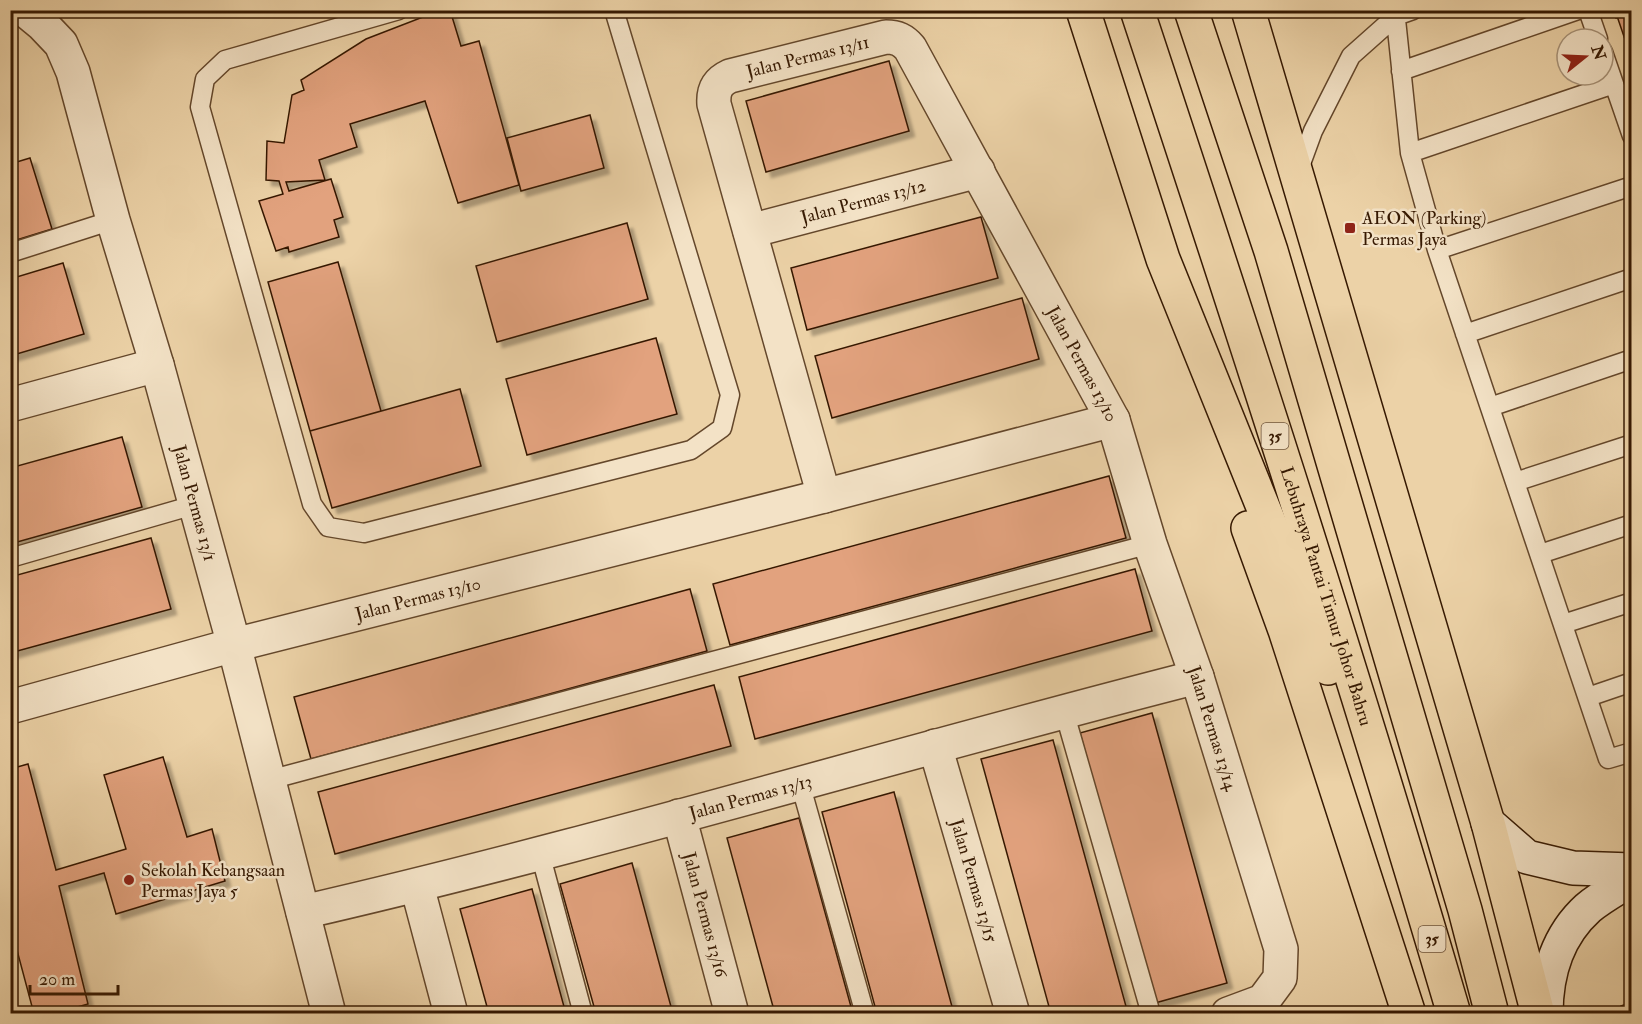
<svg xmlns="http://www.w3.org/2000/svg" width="1642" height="1024" viewBox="0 0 1642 1024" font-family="'IM FELL Double Pica',serif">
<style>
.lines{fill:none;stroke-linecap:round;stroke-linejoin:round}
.stream{stroke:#717865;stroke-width:9}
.building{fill:#e2a27e;stroke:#361902;stroke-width:1.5;filter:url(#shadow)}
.lane-casing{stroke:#64472b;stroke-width:21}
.street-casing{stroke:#64472b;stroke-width:36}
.secondary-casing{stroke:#361902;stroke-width:36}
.highway-casing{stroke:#361902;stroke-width:36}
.path{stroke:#361902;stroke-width:4;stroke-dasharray:4.5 3;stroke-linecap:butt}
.lane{stroke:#f3e2c6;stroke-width:18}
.street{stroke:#f3e2c6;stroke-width:33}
.secondary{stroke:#f3e2c6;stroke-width:33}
.highway{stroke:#ecd2a7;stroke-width:33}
.poi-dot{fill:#8f2418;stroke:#f3e2c6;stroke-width:2}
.labels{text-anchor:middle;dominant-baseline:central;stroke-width:5;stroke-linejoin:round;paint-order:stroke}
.shield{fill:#f3e2c6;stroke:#6f553d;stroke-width:1.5}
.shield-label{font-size:16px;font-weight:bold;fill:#361902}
.street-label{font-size:18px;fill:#361902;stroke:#f3e2c6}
.poi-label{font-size:18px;fill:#361902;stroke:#f3e2c6;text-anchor:start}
</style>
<defs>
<filter id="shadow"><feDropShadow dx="5.5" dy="5.5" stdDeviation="1.5" flood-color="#0004"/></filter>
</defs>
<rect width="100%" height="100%" fill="#ecd2a7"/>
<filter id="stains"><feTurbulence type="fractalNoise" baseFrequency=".00333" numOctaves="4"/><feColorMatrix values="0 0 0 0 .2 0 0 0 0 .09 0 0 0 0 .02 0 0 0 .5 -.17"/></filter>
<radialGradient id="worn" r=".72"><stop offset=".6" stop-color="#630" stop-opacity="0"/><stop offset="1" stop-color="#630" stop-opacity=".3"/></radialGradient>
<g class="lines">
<path class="stream" d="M1629,977L1632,976"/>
</g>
<path class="building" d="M441,10H450L461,46L479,41L519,185L458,203L425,101L350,124L357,147L319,160L325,180L286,182L289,191L331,179L343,217L334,220L339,237L289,252L288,247L276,251L259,201L283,194L279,181L266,180L267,141L284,143L292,95L304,90L301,80L366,39Z
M1615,10H1632V60L1617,16Z
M889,61L909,131L766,172L746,101Z
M590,115L604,168L521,191L507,138Z
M30,158L52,229L10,242V164Z
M981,217L998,278L807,330L791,268Z
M627,223L648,299L497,342L476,266Z
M338,262L381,411L310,431L268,282Z
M63,263L84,334L10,356V279Z
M1022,298L1039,359L832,418L815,356Z
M656,338L677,414L527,455L506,379Z
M460,389L481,466L332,508L310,431Z
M122,437L142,507L10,544V468Z
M1109,476L1126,538L730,645L713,584Z
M151,538L171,609L10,653V577Z
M1135,569L1152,631L755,739L739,677Z
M690,589L707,651L311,759L294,697Z
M714,685L731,746L335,854L318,792Z
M1152,713L1227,983L1155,1003L1080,733Z
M1053,740L1127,1010L1115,1014H1051L981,759Z
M163,757L187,837L212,829L225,881L116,914L104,873L59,886L88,1004L53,1014H34L10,924V769L28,764L56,870L126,849L104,775Z
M894,792L954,1014H877L822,812Z
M799,818L853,1014H775L727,838Z
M632,863L673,1014H596L560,884Z
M532,889L566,1014H489L460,909Z
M1632,1002V1014H1623L1621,1006Z"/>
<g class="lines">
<g class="lane-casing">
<path id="lane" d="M399,10L225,60L205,79L200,107L312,504L328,527L364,533L691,450L722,428L730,395L614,10
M1395,10L1410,153L1437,250L1608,759L1632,752
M1588,10L1598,39
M1603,52L1632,136
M1401,71L1578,10
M1410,153L1614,84
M1298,172L1313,131L1351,56L1396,16L1413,10
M1437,250L1632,186
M10,253L113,220
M1465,334L1632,278
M1490,407L1632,359
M1515,482L1632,444
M1540,554L1632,524
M10,558L194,505
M1563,624L1632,602
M1588,697L1632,682
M1064,711L1151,1014
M269,780L1150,544
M800,783L865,1014
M540,853L583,1014"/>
</g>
<g class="street-casing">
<g id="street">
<path id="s1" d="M25,10L42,24L61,44L73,72L113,220L157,365L234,645L329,1014"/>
<path id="s2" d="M750,231L978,171"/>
<path d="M10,405L157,365"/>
<path id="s3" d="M824,496L714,104C713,90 717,82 730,76L886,37C897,37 903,40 910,48L1113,420L1150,544L1197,677L1281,949L1280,978L1263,1001L1228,1014"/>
<path id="s4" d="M10,707L234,645L824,496L1113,420"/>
<path id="s5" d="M935,746L1013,1014"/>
<path id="s6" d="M679,816L732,1014"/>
<path d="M417,886L451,1014"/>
<path id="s7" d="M303,912C603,843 898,753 1197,677"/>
</g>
</g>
<g class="secondary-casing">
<path id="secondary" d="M1488,823L1527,857L1573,868L1632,870
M1546,1014C1546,974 1558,935 1588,908C1601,897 1618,888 1632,879"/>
</g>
<g class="highway-casing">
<g id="highway">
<path d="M1083,10L1163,259L1328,668"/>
<path id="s8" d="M1137,10C1247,343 1355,677 1454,1014"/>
<path d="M1191,10L1271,251L1465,910L1492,1014"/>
<path d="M1248,10L1488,823L1538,1014"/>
<path d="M1248,528L1285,630L1409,1014"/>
</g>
</g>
<path class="path" d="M1615,17L1632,12"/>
<use href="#lane" class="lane"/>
<use href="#street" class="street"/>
<use href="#secondary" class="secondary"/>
<use href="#highway" class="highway"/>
</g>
<g class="poi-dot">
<rect x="1344" y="222" width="12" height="12" rx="3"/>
<circle cx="129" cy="880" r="6"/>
</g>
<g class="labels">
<g class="shield">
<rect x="1261.5" y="423" width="27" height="26" rx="4.5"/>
<rect x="1418.5" y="926" width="27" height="26" rx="4.5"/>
</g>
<g class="shield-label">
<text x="1275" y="436">35</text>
<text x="1432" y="939">35</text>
</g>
<g class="street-label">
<text stroke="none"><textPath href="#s3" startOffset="522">Jalan Permas 13/11</textPath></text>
<text stroke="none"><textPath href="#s2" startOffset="117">Jalan Permas 13/12</textPath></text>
<text stroke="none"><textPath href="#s3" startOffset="990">Jalan Permas 13/10</textPath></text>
<text stroke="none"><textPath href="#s1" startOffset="528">Jalan Permas 13/1</textPath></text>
<text stroke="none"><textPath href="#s8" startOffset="616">Lebuhraya Pantai Timur Johor Bahru</textPath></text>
<text stroke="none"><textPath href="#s4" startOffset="422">Jalan Permas 13/10</textPath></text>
<text stroke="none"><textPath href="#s3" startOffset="1378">Jalan Permas 13/14</textPath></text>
<text stroke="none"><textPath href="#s7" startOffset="462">Jalan Permas 13/13</textPath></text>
<text stroke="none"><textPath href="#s5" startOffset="140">Jalan Permas 13/15</textPath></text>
<text stroke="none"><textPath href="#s6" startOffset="102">Jalan Permas 13/16</textPath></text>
</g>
<g class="poi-label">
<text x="1362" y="218">AEON (Parking)<tspan x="1362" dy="21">Permas Jaya</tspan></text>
<text x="141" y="870">Sekolah Kebangsaan<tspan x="141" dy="21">Permas Jaya 5</tspan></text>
</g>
</g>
<rect width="1642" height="1024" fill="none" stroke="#ecd2a7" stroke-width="36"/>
<rect x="12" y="12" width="1618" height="1000" fill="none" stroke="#361902" stroke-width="3"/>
<rect x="18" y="18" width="1606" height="988" fill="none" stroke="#361902" stroke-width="1.5"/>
<g transform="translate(1585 57) rotate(72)"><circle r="28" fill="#f3e2c6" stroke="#a79278" stroke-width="1.5"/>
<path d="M0-4.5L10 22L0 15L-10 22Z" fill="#8f2418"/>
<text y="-9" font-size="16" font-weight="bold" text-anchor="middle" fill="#361902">N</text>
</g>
<path d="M30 985v9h88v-9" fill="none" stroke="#361902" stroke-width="3"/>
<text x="39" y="985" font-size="18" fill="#361902" stroke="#f3e2c6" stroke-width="4.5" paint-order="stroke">20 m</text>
<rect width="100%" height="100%" filter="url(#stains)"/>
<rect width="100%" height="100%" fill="url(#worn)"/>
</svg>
